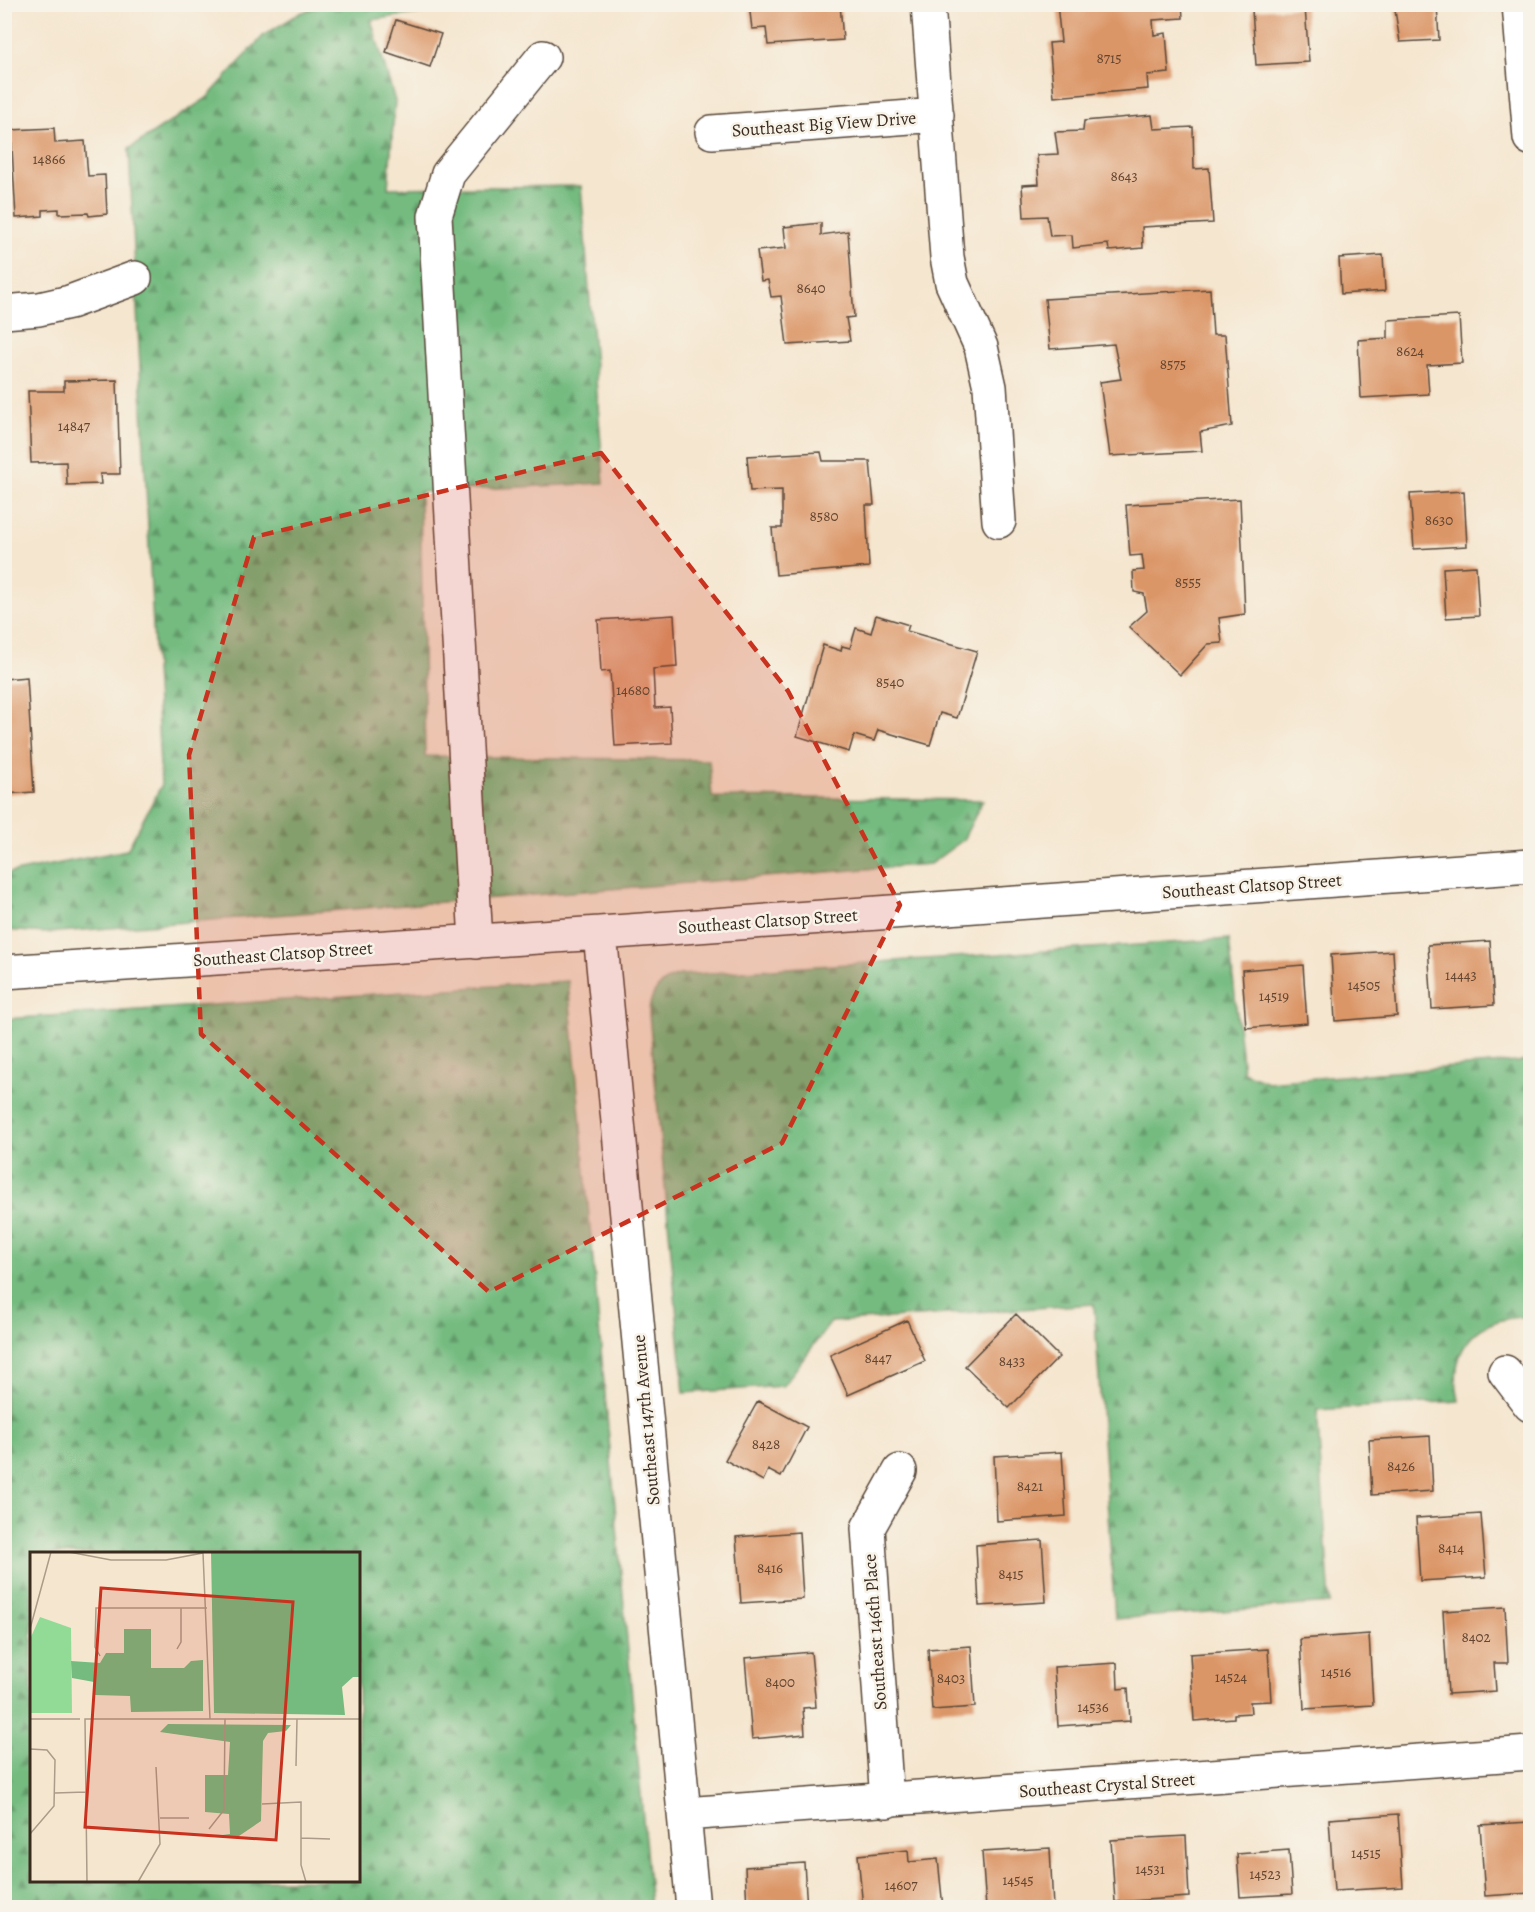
<svg xmlns="http://www.w3.org/2000/svg" width="1535" height="1912" viewBox="0 0 1535 1912" font-family="Alegreya,serif">
<style>
.forest{fill:url(#forest-firs);stroke:#58724f;stroke-width:1.5;fill-rule:evenodd}
.building{fill:#db9667}
.lines{fill:none;stroke-linecap:round;stroke-linejoin:round}
.minor-casing{stroke:#574639;stroke-width:36}
.minor{stroke:#fff;stroke-width:33}
.marked{fill:#c8321e;fill-opacity:0.2;stroke:#c8321e;stroke-width:4.5;stroke-dasharray:12 8;stroke-linejoin:round}
.labels{text-anchor:middle;dominant-baseline:central;stroke-width:5;stroke-linejoin:round;paint-order:stroke}
.number-label{font-size:15px;fill:#634530}
.street-label{font-size:18px;fill:#3b2a1e;stroke:#f7f3e8}
.inset-road{fill:none;stroke:#ab9b88;stroke-width:1.5}
.view{fill:#c8321e;fill-opacity:0.15;stroke:#c8321e;stroke-width:3}
.inset-edge{fill:none;stroke:#3b2a1e;stroke-width:3}
</style>
<defs>
<pattern id="forest-firs" width="22" height="20" patternUnits="userSpaceOnUse" patternTransform="scale(1.5)"><rect width="22" height="20" fill="#75bb80"/><path d="M5 1l3.5 6h-7zM16 11l3.5 6h-7z" fill="#619868"/></pattern>
</defs>
<rect width="100%" height="100%" fill="#f7f3e8"/>
<filter id="ink" filterUnits="userSpaceOnUse"><feTurbulence type="fractalNoise" baseFrequency=".0167" numOctaves="2"/><feDisplacementMap in="SourceGraphic" scale="12" xChannelSelector="R" yChannelSelector="G"/><feConvolveMatrix kernelMatrix="1 2 1 2 8 2 1 2 1" color-interpolation-filters="sRGB"/></filter>
<filter id="wash" filterUnits="userSpaceOnUse"><feTurbulence type="fractalNoise" baseFrequency=".008" numOctaves="4" result="noise"/><feDisplacementMap in="SourceGraphic" scale="24" xChannelSelector="R" yChannelSelector="G"/><feGaussianBlur stdDeviation="1.35" result="paint"/><feColorMatrix in="noise" values="0 0 0 0 0 0 0 0 0 0 0 0 0 0 0 0 0 1.4 0 .05"/><feComposite in="paint" operator="in"/></filter>
<g filter="url(#wash)">
<rect width="100%" height="100%" fill="#f5e6cf"/>
<path class="forest" d="M325,4L477,5L371,20L395,101L388,188L581,186L604,483L420,492L425,756L709,760L712,797L983,800L963,840L930,864L46,933L5,930L4,874L127,850L161,786L129,149L207,98L264,35L300,13Z
M1229,939L1243,1072L1267,1082L1528,1061L1530,1085V1317C1477,1316 1447,1348 1459,1401L1317,1410L1330,1603L1115,1619L1094,1304L831,1322L783,1386L684,1393L649,1014C649,994 660,980 680,975Z
M568,981L651,1907H5V1019ZM32,1554H358V1880H32Z"/>
<g id="blocks">
<path class="building" d="M749,4H840L843,40L768,45L766,28L752,29Z
M1057,4H1182L1183,18L1153,20L1154,35L1166,33L1169,73L1147,75L1148,89L1054,97L1049,43L1061,42Z
M1339,4H1356V6L1339,7Z
M1394,4H1437L1439,40L1400,42Z
M1305,7L1309,62L1256,65L1252,10Z
M396,20L441,34L430,67L386,52Z
M1152,115L1154,129L1193,127L1194,169L1209,168L1213,223L1142,227L1143,248L1109,251L1108,244L1073,248L1072,235L1050,236L1047,216L1024,217L1022,185L1039,184L1037,155L1058,154L1055,132L1083,131L1084,121Z
M54,128L55,143L85,141L88,176L105,175L107,214L89,216L88,213L59,214V209L43,210V216L16,218L11,130Z
M821,223V235L848,231L854,317L846,318L850,341L787,345L781,296L771,297L768,280L761,281L757,251L786,248L784,227Z
M1383,255L1385,291L1341,294L1339,258Z
M1210,289L1213,335H1225L1232,426L1200,432L1202,451L1110,456L1100,382L1121,379L1114,344L1050,349L1045,299Z
M1459,316L1462,363L1427,365L1429,394L1361,398L1358,340L1388,338V320Z
M117,380L120,474H100L101,484L67,485L66,462L31,463L28,391H64V381Z
M821,452L823,461H870L874,505H866L869,567L776,575L772,528H782V490L750,491L747,456Z
M1464,491L1467,546L1414,549L1410,494Z
M1240,499L1245,614L1219,618L1222,643L1208,644L1180,675L1129,627L1147,611L1144,594L1134,592L1133,571L1144,570L1142,555L1130,556L1126,505Z
M1476,566L1479,616L1446,618L1443,568Z
M674,615L677,667L653,669L655,708L670,707L672,743L615,746L610,671L601,672L598,620Z
M876,615L909,625L907,631L977,651L957,718L940,713L930,745L878,730L874,741L854,735L849,752L797,736L823,645L841,651L842,646L850,648L856,628L871,633Z
M27,677L34,792L4,794V679Z
M1490,941L1494,1005L1432,1009L1428,945Z
M1393,951L1397,1016L1335,1021L1331,955Z
M1303,965L1307,1023L1246,1028L1242,970Z
M1016,1314L1059,1357L1009,1408L965,1366Z
M907,1320L925,1361L848,1395L830,1355Z
M758,1401L807,1427L781,1477L768,1470L763,1481L725,1460Z
M1430,1436L1433,1491L1372,1495L1369,1440Z
M1062,1452L1066,1516L997,1521L994,1456Z
M1481,1514L1486,1577L1420,1581L1416,1518Z
M799,1532L803,1599L741,1603L736,1537Z
M1042,1540L1046,1602L979,1606L976,1545Z
M1505,1607L1508,1663H1494L1496,1691L1448,1694L1443,1611Z
M1369,1634L1373,1705L1304,1709L1300,1639Z
M971,1646L975,1707L932,1710L928,1649Z
M1268,1649L1271,1701L1250,1702L1251,1713L1234,1714V1718L1194,1721L1190,1654Z
M811,1652L816,1707L803,1708L805,1734L752,1739L745,1658Z
M1117,1663L1118,1689L1128,1688L1130,1721L1058,1726L1054,1667Z
M1398,1814L1403,1887L1334,1891L1329,1819Z
M1530,1822V1893L1485,1896L1480,1825Z
M1186,1836L1189,1897L1115,1902L1111,1840Z
M1050,1848L1053,1908H986L982,1852Z
M908,1850L909,1862L938,1859L943,1908H863L858,1855Z
M1289,1850L1292,1894L1240,1897L1237,1854Z
M804,1863L807,1908H747L745,1867Z"/>
</g>
</g>
<g filter="url(#ink)">
<use href="#blocks" fill-opacity="0" stroke="#574639" stroke-width="1.5"/>
<g class="lines">
<g class="minor-casing">
<path id="minor" d="M928,4L947,257L952,283L981,347L990,387L999,521
M1519,4L1530,138
M712,132L937,115
M4,312L39,309L70,302L135,278
M600,933L693,1908
M476,942L435,216L448,174L543,57
M4,972L600,933L1530,866
M1505,1372L1530,1405
M887,1801L868,1528L900,1471
M684,1814L1530,1753"/>
</g>
<use href="#minor" class="minor"/>
</g>
</g>
<path class="marked" d="M601,453L788,691L900,905L782,1143L489,1292L201,1034L189,755L254,537Z"/>
<g class="labels">
<g class="number-label">
<text x="1109" y="58">8715</text>
<text x="49" y="159">14866</text>
<text x="1124" y="176">8643</text>
<text x="811" y="288">8640</text>
<text x="1410" y="351">8624</text>
<text x="1173" y="364">8575</text>
<text x="74" y="426">14847</text>
<text x="824" y="516">8580</text>
<text x="1439" y="520">8630</text>
<text x="1188" y="582">8555</text>
<text x="890" y="682">8540</text>
<text x="633" y="690">14680</text>
<text x="1461" y="975">14443</text>
<text x="1364" y="985">14505</text>
<text x="1274" y="996">14519</text>
<text x="878" y="1358">8447</text>
<text x="1012" y="1361">8433</text>
<text x="766" y="1444">8428</text>
<text x="1401" y="1466">8426</text>
<text x="1030" y="1486">8421</text>
<text x="1451" y="1548">8414</text>
<text x="770" y="1568">8416</text>
<text x="1011" y="1574">8415</text>
<text x="1476" y="1637">8402</text>
<text x="1336" y="1672">14516</text>
<text x="1231" y="1677">14524</text>
<text x="951" y="1678">8403</text>
<text x="780" y="1682">8400</text>
<text x="1093" y="1707">14536</text>
<text x="1366" y="1853">14515</text>
<text x="1150" y="1869">14531</text>
<text x="1265" y="1874">14523</text>
<text x="1018" y="1880">14545</text>
<text x="901" y="1885">14607</text>
</g>
<g class="street-label">
<text transform="translate(824 124) rotate(-4)">Southeast Big View Drive</text>
<text transform="translate(1252 886) rotate(-4)">Southeast Clatsop Street</text>
<text transform="translate(768 921) rotate(-4)">Southeast Clatsop Street</text>
<text transform="translate(283 954) rotate(-4)">Southeast Clatsop Street</text>
<text transform="translate(646 1420) rotate(-95)">Southeast 147th Avenue</text>
<text transform="translate(875 1632) rotate(-94)">Southeast 146th Place</text>
<text transform="translate(1107 1785) rotate(-4)">Southeast Crystal Street</text>
</g>
</g>
<g transform="translate(30 1552)">
<rect width="330" height="330" fill="#f5e6cf"/>
<path d="M10,65L41,76L42,161H0V87Z" fill="#92db97"/>
<path d="M181,0H330V125H323L312,135L315,163L184,161ZM94,77H121V116H154L161,109L173,108V159L101,160L100,144L65,143L64,130L42,126L41,109L70,111L76,101H94ZM138,172L261,173L256,179L238,181L233,189L231,269L209,284H185L200,282L199,262L175,260V223H198L200,190L130,180Z" fill="#75bb80"/>
<path class="inset-road" d="M39,0L81,8H136L173,1L180,167M0,77L21,0M147,97L151,90V56M70,104L65,95L66,56H177M0,167H50M0,197L17,198L25,208L24,254L0,282M266,214L267,167M25,241L56,240M232,252L271,250V313L276,330M130,266H159M179,277L194,258L195,167M271,286L300,287M57,330L55,167H330M108,330L130,292L126,215"/>
<path class="view" d="M71,36L263,50L246,288L55,275Z"/>
<rect width="330" height="330" class="inset-edge"/>
</g>
<rect width="1535" height="1912" fill="none" stroke="#f7f3e8" stroke-width="24"/>
</svg>
